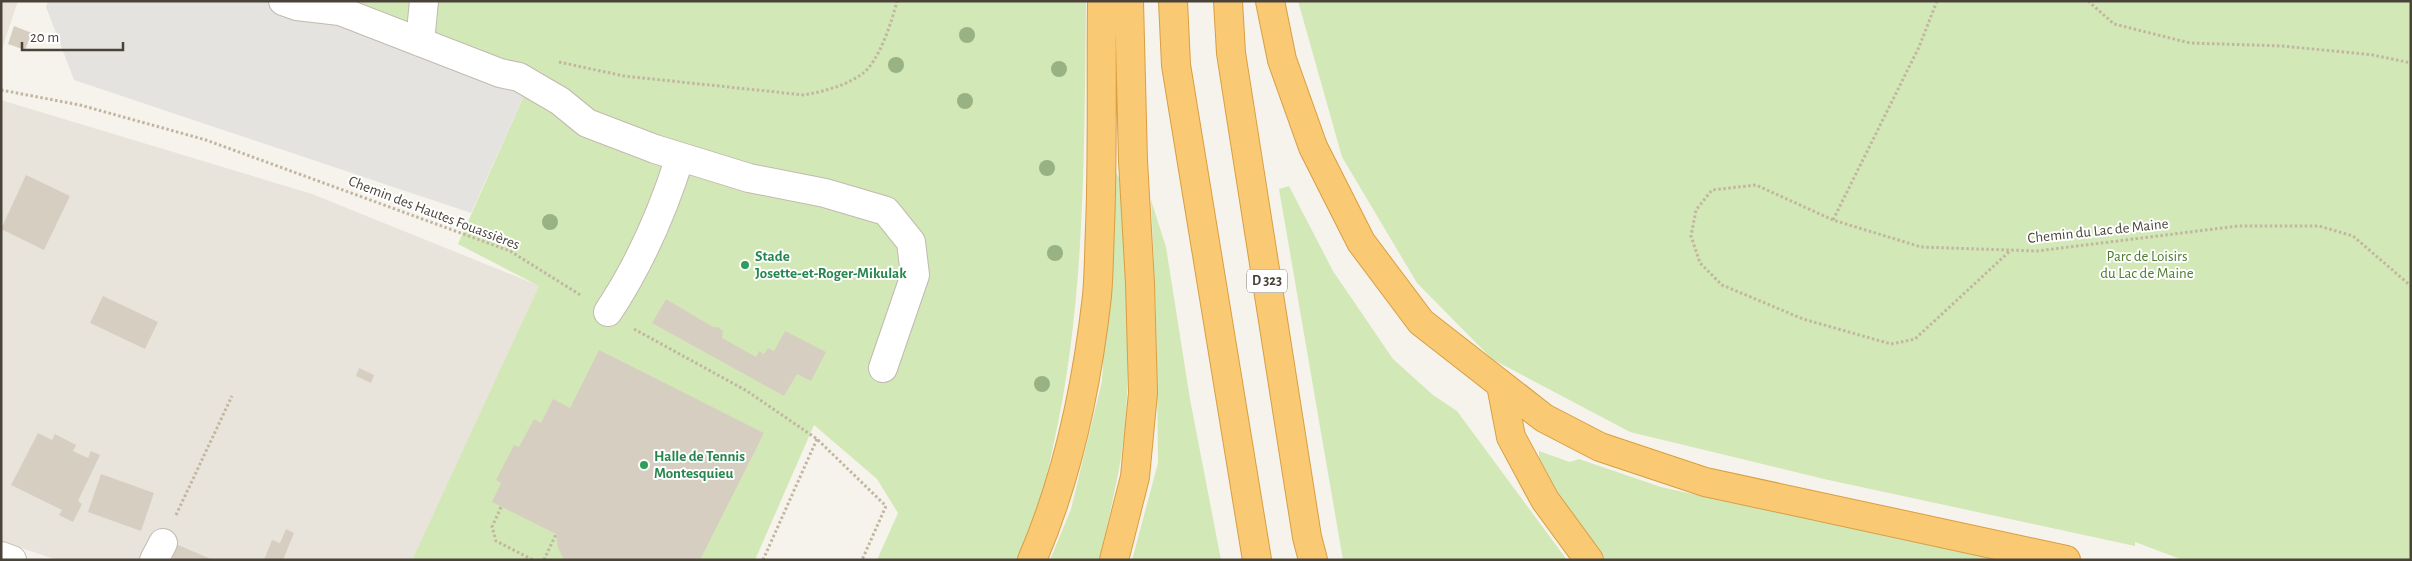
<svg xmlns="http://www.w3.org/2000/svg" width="2412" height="561" viewBox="0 0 2412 561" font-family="'Alegreya Sans',sans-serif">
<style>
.residential{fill:#e9e4db}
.green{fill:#d3e8b7}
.parking{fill:#e5e3e0}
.building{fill:#d7cec2}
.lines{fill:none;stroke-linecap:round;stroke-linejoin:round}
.minor-casing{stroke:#c1baaf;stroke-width:30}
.highway-casing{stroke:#d99e43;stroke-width:30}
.path{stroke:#c2b6a0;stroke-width:3;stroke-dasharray:2.5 2.5;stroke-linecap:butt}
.minor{stroke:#fff;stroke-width:28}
.highway{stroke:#f9c974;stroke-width:28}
.tree{fill:#99b283}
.leisure-dot{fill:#2e9e5b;stroke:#fff;stroke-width:2}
.labels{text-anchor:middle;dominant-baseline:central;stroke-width:4;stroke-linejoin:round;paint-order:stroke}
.shield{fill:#fff;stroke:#807b75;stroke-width:1}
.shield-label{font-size:14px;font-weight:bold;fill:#4a433a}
.street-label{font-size:15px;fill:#4a433a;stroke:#fff}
.leisure-label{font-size:15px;font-weight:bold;fill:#27864d;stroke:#fff;text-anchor:start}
.park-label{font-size:15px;fill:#4d7c2d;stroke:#fff}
</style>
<rect width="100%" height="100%" fill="#f6f3ec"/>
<path class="residential" d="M1,1H18L1,52Z
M1,100L312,194L540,286L412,560H57L1,541Z"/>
<path class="green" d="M323,1H1086C1084,150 1086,301 1053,447C1046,480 1034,531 1019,560H877L898,513L877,479L814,425L755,560H412L539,286L458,244L526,91Z
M1298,1H2411V560H2183L2135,542V546L1824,479L1630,432L1492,359L1417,283L1342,157Z
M1116,173L1121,181C1123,258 1131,337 1126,414C1123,463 1110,512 1099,560H1050L1071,509L1102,381L1113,184Z
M1289,186L1333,271L1393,359L1433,395L1457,411L1567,560H1343L1279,189Z
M1151,200L1166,247L1190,399L1221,560H1132L1158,463L1156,310Z
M1539,451L1570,462L1579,459L1661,487L1751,507L1880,529L2033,560H1602L1539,469Z"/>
<path class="parking" d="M48,1H323L526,91L471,213L74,80L46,7Z"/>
<path class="building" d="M14,26L32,33L25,50L8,44Z
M26,175L70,196L44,250L1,229Z
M103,296L158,322L145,349L90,323Z
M666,299L713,327H718L723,331L722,338L756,357L759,351L764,354L768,348L774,351L785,331L826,352L811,381L797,374L784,396L652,323Z
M599,350L764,433L700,560H564L558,548L556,534L492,502L501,483L496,480L514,445L519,447L534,419L541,423L553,399L570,408Z
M359,368L374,375L371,383L356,376Z
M38,433L52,440L55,434L76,445L73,451L88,458L91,451L100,455L78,501L82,504L73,522L59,515L62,510L11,485Z
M101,474L154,493L141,531L88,512Z
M286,529L294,533L283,560H264L272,540L280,543Z
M176,544L213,560H172Z"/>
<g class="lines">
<g class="minor-casing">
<path id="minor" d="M283,1L297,6L340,11L500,73L519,77L560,101L587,123L655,149L749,178L825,193L886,211L911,242L915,275L883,368
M420,42L424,1
M608,312C640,264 663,211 680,157
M1,556L12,560
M154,560L163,543"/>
</g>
<g class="highway-casing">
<path id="highway" d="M1173,1L1176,65L1257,560
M1228,1L1231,53L1307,537L1313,560
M1270,1L1282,60L1313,147L1361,242L1421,322L1544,418L1600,447L1705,482L2066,560
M1501,385L1511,437L1545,500L1589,560
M1032,560C1068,477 1087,385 1097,296C1099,274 1099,251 1100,228C1103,153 1101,77 1102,1
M1114,560L1135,477L1143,393L1140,283L1133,161L1129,1"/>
</g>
<path class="path" d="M1937,1L1919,47L1833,220L1921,247L2037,251L2238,226H2319L2353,236L2411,286
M2088,1L2114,24L2190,43L2283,46L2373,55L2411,63
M559,62L624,76L804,95C825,91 845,86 862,74C879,62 892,21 897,1
M1,90L80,105L206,140L510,251L582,296
M1833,220L1756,185L1712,190L1696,210L1691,236L1700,263L1722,285L1803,319L1891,344L1915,339L2011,250
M634,329L747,391L817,439L886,506L862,560
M501,507L492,527L496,541L533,560
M176,515L232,396
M544,560L556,534
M763,560L817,439"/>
<use href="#minor" class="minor"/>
<use href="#highway" class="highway"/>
</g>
<g class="tree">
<circle cx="967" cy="35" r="8"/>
<circle cx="896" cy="65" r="8"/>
<circle cx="1059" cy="69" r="8"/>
<circle cx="965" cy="101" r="8"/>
<circle cx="1047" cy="168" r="8"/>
<circle cx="550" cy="222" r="8"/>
<circle cx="1055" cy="253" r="8"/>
<circle cx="1042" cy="384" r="8"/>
</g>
<g class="leisure-dot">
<circle cx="745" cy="265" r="5"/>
<circle cx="644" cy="465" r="5"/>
</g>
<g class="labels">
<rect class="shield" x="1247" y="269.5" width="40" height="23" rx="4"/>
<g class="shield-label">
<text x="1267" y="281">D 323</text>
</g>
<g class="street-label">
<text transform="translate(434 213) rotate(21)">Chemin des Hautes Fouassières</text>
<text transform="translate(2098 231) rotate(-6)">Chemin du Lac de Maine</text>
</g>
<g class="leisure-label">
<text x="755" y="256">Stade<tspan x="755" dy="17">Josette-et-Roger-Mikulak</tspan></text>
<text x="654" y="456">Halle de Tennis<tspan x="654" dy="17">Montesquieu</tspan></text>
</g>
<g class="park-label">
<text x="2147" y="256">Parc de Loisirs<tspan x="2147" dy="17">du Lac de Maine</tspan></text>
</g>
</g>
<rect width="2412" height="561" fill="none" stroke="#4a433a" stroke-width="5"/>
<path d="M22 42v8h101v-8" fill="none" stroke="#4a433a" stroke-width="2.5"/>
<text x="30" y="42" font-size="15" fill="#4a433a" stroke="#ffffff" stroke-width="4" paint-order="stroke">20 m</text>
</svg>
